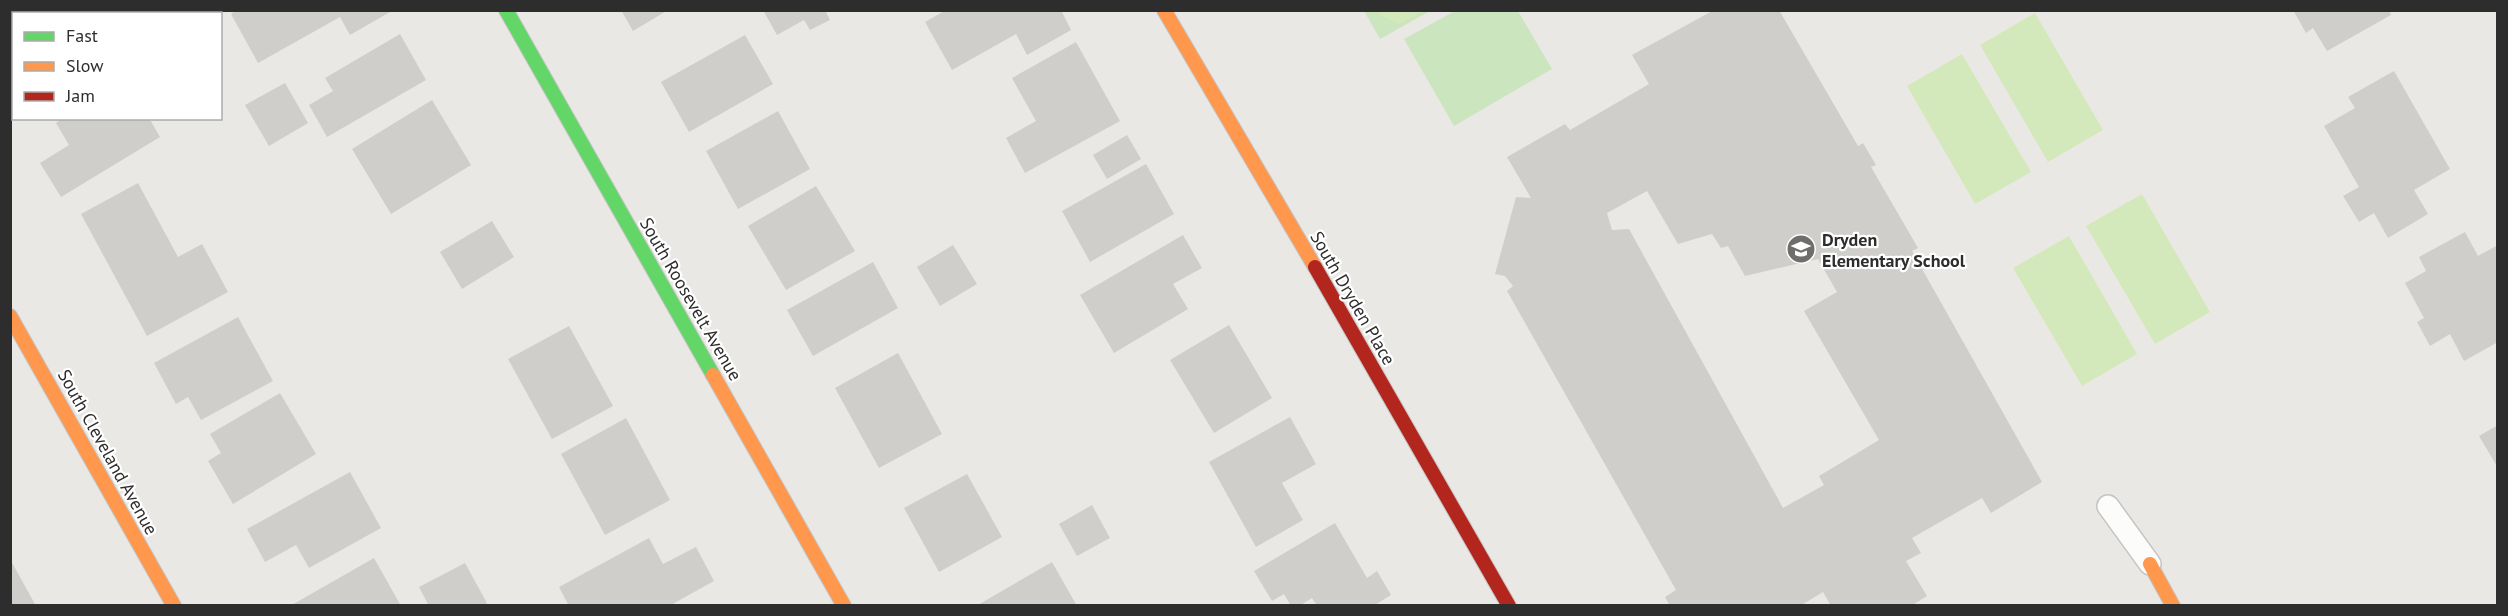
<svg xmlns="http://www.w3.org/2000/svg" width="2508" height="616" viewBox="0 0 2508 616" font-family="'PT Sans',sans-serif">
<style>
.green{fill:#cbe5be}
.pitch{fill:#d4e9bb}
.building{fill:#cfcecb;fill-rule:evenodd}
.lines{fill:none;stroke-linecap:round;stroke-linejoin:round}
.lane-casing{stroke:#c4c4c4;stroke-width:24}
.fast-casing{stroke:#c4c4c4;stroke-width:16}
.slow-casing{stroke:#c4c4c4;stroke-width:16}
.jam-casing{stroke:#c4c4c4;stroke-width:16}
.lane{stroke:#fcfcfb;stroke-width:21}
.fast{stroke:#63d668;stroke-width:14}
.slow{stroke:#ff974d;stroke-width:14}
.jam{stroke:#b3261e;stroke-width:14}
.labels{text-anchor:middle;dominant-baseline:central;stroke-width:4.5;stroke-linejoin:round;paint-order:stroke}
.poi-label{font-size:18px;font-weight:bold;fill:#2d2d2d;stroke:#fff;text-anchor:start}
.street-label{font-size:18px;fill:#2d2d2d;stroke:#fff}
</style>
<rect width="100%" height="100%" fill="#eae8e4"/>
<path class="green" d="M1364,11H1430L1380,39Z
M1455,11H1518L1552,69L1454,126L1404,39Z"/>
<path class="pitch" d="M1378,11H1423L1399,24L1380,15Z
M2035,13L2103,130L2048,162L1980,45Z
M1962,54L2031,172L1975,204L1907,86Z
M2142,194L2210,312L2155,344L2086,226Z
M2069,236L2137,354L2082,386L2013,268Z"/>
<path class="building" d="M10,10H29L30,12L14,14V22L10,23Z
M237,10H389L390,12L350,35L340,17L258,63L231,14Z
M621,10H668L633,31Z
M763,10H825L830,20L810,30L804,20L777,35Z
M946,10H1061L1071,30L1027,55L1016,34L952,70L925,22Z
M1714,10H1779L1858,146L1863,143L1876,165L1871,167L1918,248L1912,251L2042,482L1991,513L1982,498L1912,538L1921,553L1906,561L1927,596L1911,606H1831L1823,592L1800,606H1670L1665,597L1676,590L1507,291L1513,286L1505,276L1495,274L1516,197L1531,198L1507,157L1565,124L1570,130L1649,84L1632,55ZM1647,191L1678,244L1712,234L1721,248L1728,246L1745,276L1818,259L1837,292L1804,311L1879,440L1819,476L1824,485L1783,508L1629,229L1612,230L1607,213Z
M2293,10H2389L2391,15L2327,51L2313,28L2306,33Z
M400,34L426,80L327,137L309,105L333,91L325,78Z
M745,35L773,84L689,132L661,82Z
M14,37V89L10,91V39Z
M1076,42L1120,121L1025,173L1006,138L1036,121L1012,78Z
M2394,71L2450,169L2414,190L2428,214L2388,238L2374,213L2359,222L2343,196L2359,187L2324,126L2355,108L2348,97Z
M285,83L308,123L269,146L245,105Z
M432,100L471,165L391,214L352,149Z
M778,111L810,169L738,209L706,151Z
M63,118H149L160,137L61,197L40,163L69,145L56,123Z
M1127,135L1141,159L1107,179L1093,155Z
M1146,164L1174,214L1090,262L1062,211Z
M138,183L178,257L202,244L228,292L147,336L81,214Z
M816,186L855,251L786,290L748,226Z
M492,221L514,257L462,289L440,252Z
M2465,232L2478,256L2498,245V342L2464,361L2450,334L2430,346L2417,322L2424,318L2405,283L2426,271L2419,257Z
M1183,235L1202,268L1173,284L1188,309L1114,353L1080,295Z
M953,245L977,284L940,306L917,267Z
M873,262L898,308L813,356L787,310Z
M238,317L273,381L201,420L188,397L176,404L154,363Z
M1229,325L1272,398L1214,433L1170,360Z
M569,326L613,406L552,439L508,359Z
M898,353L942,434L879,468L835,388Z
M280,393L316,454L233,504L208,461L221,453L210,434Z
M1290,417L1316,464L1282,483L1303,520L1256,547L1209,462Z
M626,418L670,500L605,535L561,454Z
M2498,425V468L2479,436Z
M350,472L381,528L309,568L296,545L265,562L247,529Z
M967,474L1002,537L939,572L904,508Z
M1092,505L1110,538L1077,556L1059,524Z
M1335,523L1367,578L1377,571L1391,595L1373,606H1317L1312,598L1299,606H1291L1284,594L1272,601L1254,571Z
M649,538L663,564L696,547L714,581L669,606H569L559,587Z
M374,558L401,606H290Z
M10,559L36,606H10Z
M1052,562L1077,606H976Z
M465,563L487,603L482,606H429L419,587Z"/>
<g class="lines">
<g class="lane-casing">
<path id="lane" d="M2108,506L2150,564"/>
</g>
<g class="fast-casing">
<path id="fast" d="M506,10L713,375"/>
</g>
<g class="slow-casing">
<path id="slow" d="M1164,10L1315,267
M10,316L174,606
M713,375L844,606
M2150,564L2173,606"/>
</g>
<g class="jam-casing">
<path id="jam" d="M1315,267L1509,606"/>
</g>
<use href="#lane" class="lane"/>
<use href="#fast" class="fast"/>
<use href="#slow" class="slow"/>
<use href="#jam" class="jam"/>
</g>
<defs>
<g id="school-disc" transform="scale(1.5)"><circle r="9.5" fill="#6f6e6d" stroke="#fff"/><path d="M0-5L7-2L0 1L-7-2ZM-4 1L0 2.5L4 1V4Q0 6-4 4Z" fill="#fff"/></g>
</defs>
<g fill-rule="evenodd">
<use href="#school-disc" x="1801" y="249"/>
</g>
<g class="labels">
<g class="poi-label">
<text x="1822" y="239">Dryden<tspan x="1822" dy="21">Elementary School</tspan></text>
</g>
<g class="street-label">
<text transform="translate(1353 298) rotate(60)">South Dryden Place</text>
<text transform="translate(691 299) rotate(60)">South Roosevelt Avenue</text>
<text transform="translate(108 452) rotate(61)">South Cleveland Avenue</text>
</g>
</g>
<rect width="2508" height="616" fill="none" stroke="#2d2d2d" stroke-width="24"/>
<rect x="12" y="12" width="210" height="108" fill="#ffffff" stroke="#ababab" stroke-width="1.5"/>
<rect x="24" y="32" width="30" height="9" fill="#63d668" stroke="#ababab" stroke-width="1.5"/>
<text x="66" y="42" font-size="18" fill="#2d2d2d">Fast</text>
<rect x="24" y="62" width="30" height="9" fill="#ff974d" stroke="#ababab" stroke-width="1.5"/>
<text x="66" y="72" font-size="18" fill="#2d2d2d">Slow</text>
<rect x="24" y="92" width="30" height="9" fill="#b3261e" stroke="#ababab" stroke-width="1.5"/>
<text x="66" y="102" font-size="18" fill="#2d2d2d">Jam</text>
</svg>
